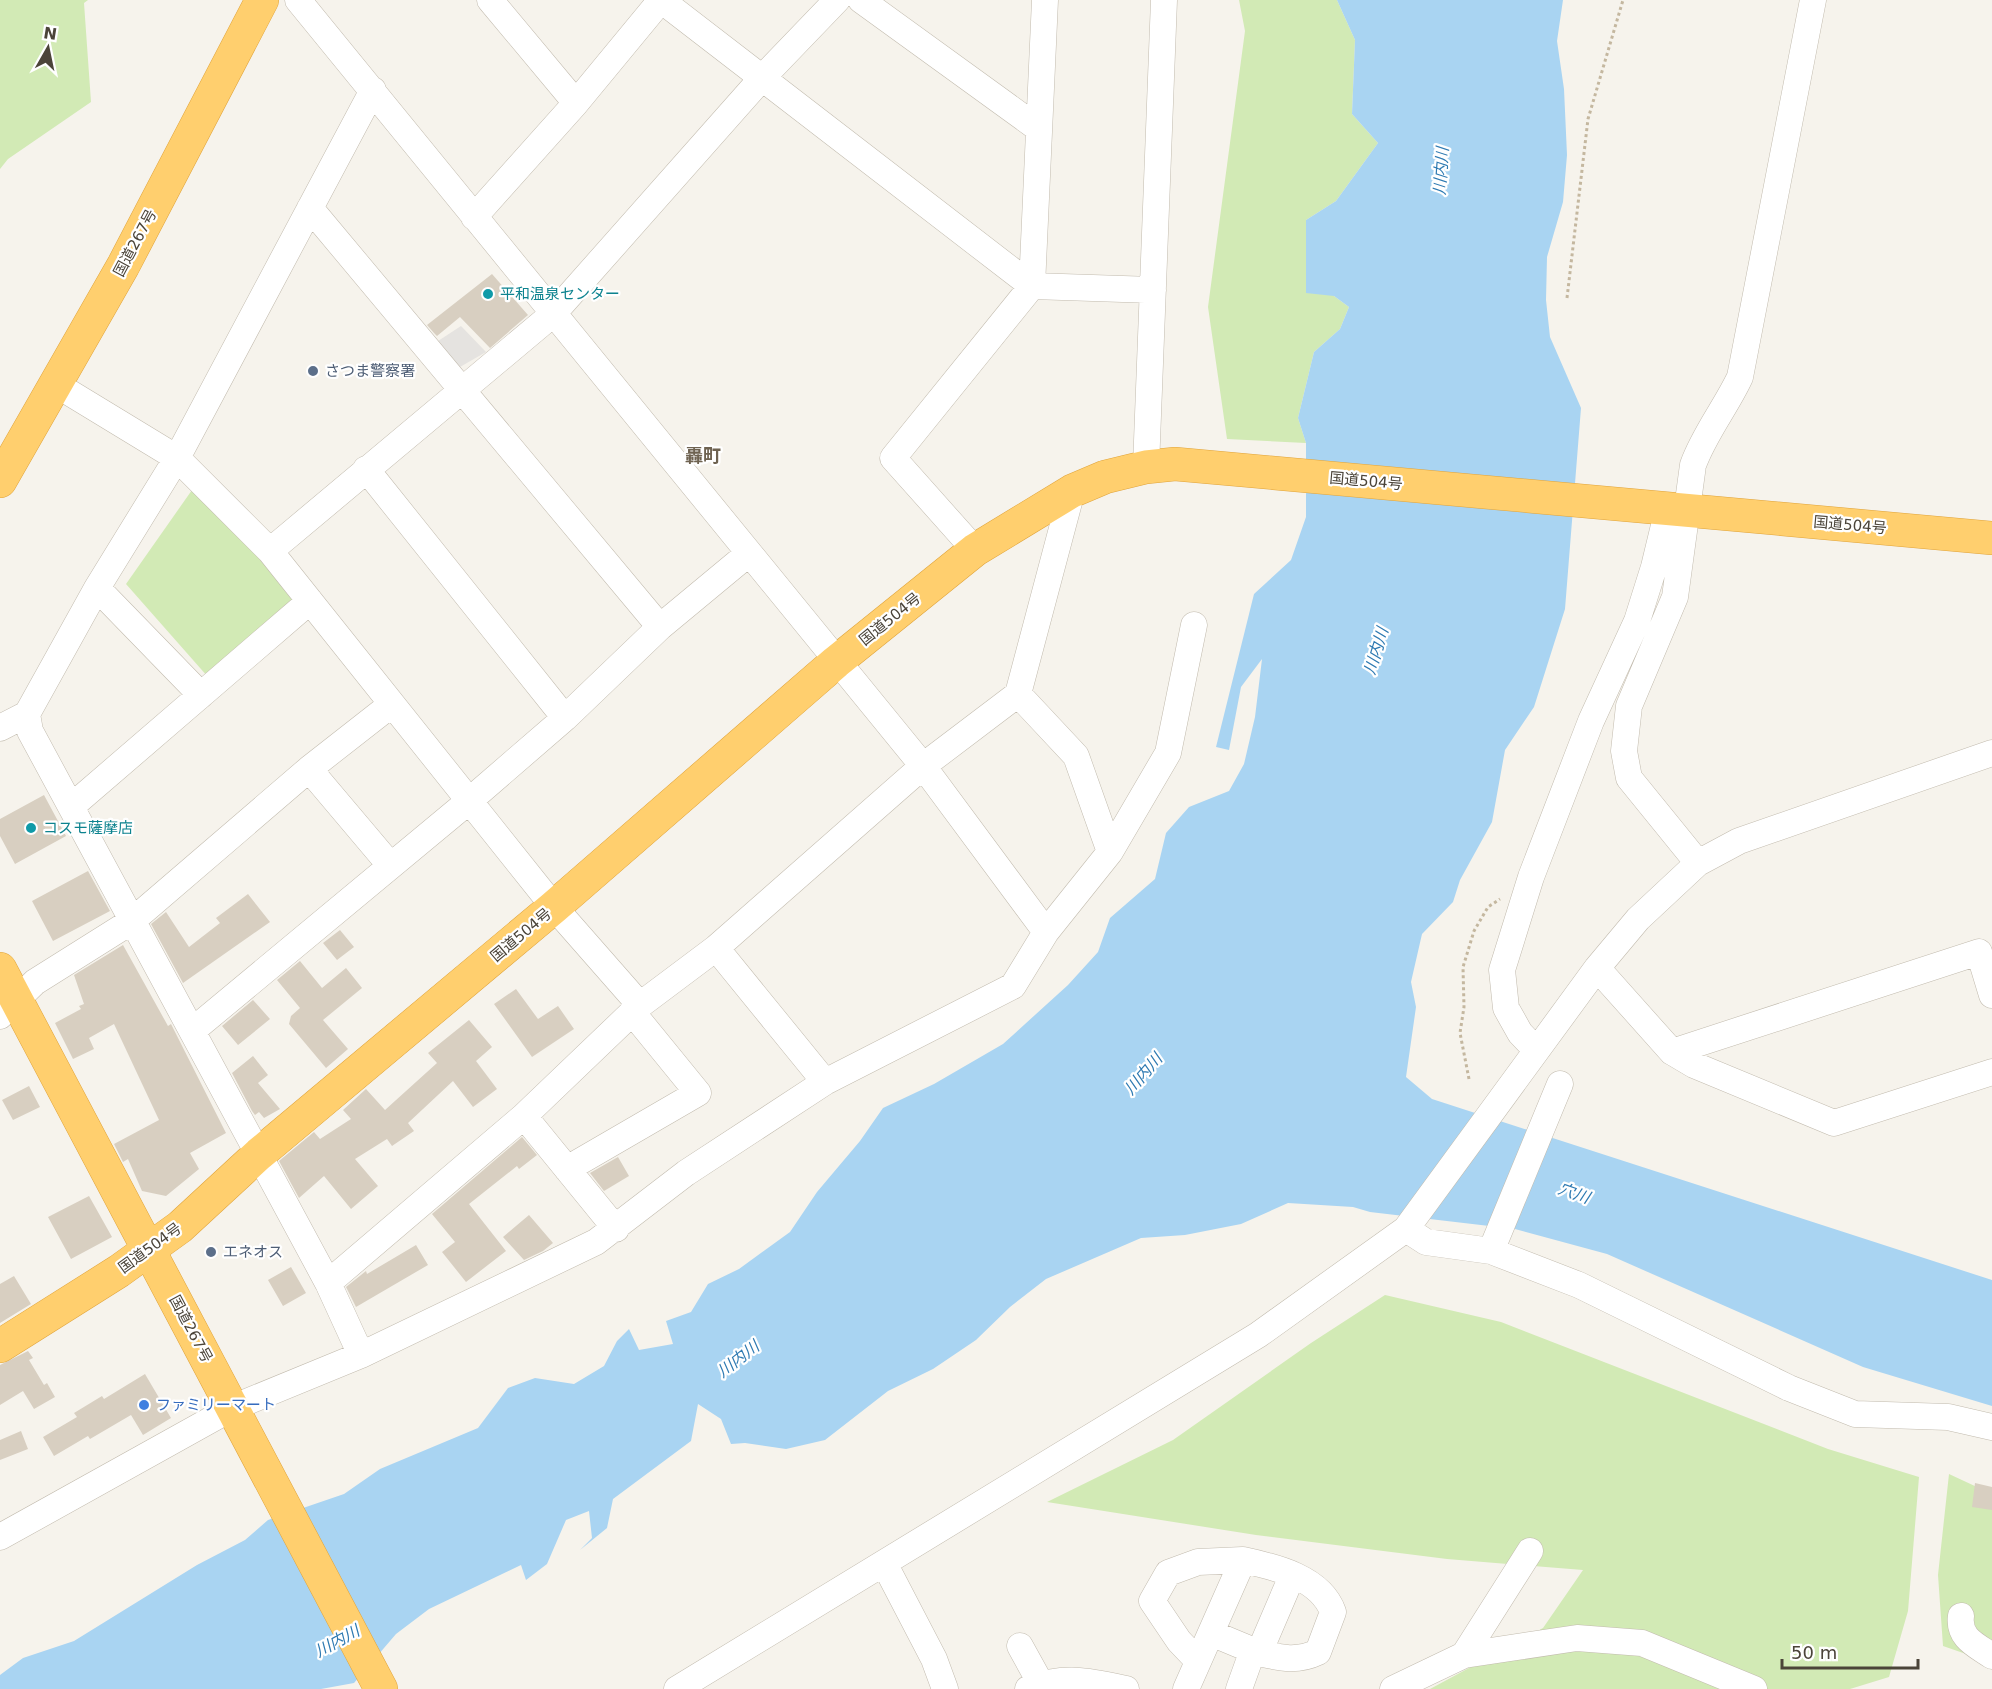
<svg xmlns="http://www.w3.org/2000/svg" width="1992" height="1689" viewBox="0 0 1992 1689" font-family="'DejaVu Sans','Noto Sans JP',sans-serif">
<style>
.green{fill:#d2eab5}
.parking{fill:#e5e3e0}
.water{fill:#a9d4f2}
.building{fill:#d8cfc1}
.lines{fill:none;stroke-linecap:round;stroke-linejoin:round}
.minor-casing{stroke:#c2bbae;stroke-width:27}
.highway-casing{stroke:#e0a43c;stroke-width:34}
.path{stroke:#c4b79f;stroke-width:3;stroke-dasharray:3 3;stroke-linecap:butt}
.minor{stroke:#fff;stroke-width:26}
.highway{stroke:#ffcf6e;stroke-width:33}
.culture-dot{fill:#0f9aa8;stroke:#fff;stroke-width:2}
.service-dot{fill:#5c6f8a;stroke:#fff;stroke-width:2}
.shop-dot{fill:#3f7fe0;stroke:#fff;stroke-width:2}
.labels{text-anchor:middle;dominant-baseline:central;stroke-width:4.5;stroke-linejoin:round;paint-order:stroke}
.street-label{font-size:15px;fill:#4b4439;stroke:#fff}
.culture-label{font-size:15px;fill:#0d838f;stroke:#fff;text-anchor:start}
.service-label{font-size:15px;fill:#4e5e75;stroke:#fff;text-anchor:start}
.shop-label{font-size:15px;fill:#366cbe;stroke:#fff;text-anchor:start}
.water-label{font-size:16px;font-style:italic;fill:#2e7ab2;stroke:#fff}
.quarter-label{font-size:18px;font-weight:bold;fill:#6e6250;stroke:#fff}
</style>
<rect width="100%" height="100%" fill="#f6f3ec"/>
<path class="green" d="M0,0H88L84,3L91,102L8,159L0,169Z
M1239,0H1337L1355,40L1352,114L1378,143L1336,201L1306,220L1308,254L1334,296L1349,307L1340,329L1314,352L1298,418L1306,443L1227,439L1208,307L1245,31Z
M192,490L267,559L298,602L208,677L126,584Z
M1385,1295L1501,1322L1828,1449L1919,1477L1908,1611L1889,1677L1850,1689H1430L1543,1628L1583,1570L1447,1559L1256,1535L1047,1502L1173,1440L1311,1343Z
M1949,1474L1992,1494V1663L1943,1646L1938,1575Z"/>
<path class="parking" d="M461,326L486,352L453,371L435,343Z"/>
<path class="water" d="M1337,0H1563L1557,41L1564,89L1567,155L1563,202L1547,257L1546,300L1550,337L1581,408L1565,609L1534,707L1505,750L1492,822L1460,880L1453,902L1422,934L1411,982L1416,1007L1406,1077L1432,1099L1992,1280V1406L1863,1367L1607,1254L1515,1229L1370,1212L1353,1207L1288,1203L1241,1224L1185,1235L1141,1238L1046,1279L1010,1307L976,1340L933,1369L888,1391L825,1440L786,1449L745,1443L731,1444L721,1419L698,1404L691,1441L613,1499L607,1528L580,1550L592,1538L589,1511L566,1520L547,1564L526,1580L521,1565L429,1609L396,1634L354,1683L321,1689H0V1675L23,1658L74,1641L197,1565L245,1540L268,1520L344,1494L380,1469L478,1428L508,1388L535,1378L574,1384L604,1366L617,1341L629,1329L639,1350L673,1344L666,1321L691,1312L708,1284L739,1269L790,1232L817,1192L860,1141L883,1108L934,1084L1003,1044L1068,985L1098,952L1110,918L1155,879L1166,833L1189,807L1229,791L1244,764L1255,717L1262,659L1241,687L1229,750L1216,747L1254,594L1291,560L1306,517V443L1298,418L1314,352L1340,329L1349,307L1334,296L1306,293V220L1336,201L1378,143L1352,114L1355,40Z"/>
<path class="building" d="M492,274L528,315L490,348L460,317L437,336L434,333L427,325Z
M44,795L66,836L15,864L0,836V819Z
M88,871L110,911L53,941L32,901Z
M248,894L270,922L183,983L151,924L166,912L189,947L220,923L216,918Z
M340,930L354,947L337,960L323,943Z
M123,945L168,1026L171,1024L226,1133L190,1153L199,1169L166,1196L142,1191L128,1159L123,1162L114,1144L159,1120L114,1024L89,1038L94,1049L73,1059L55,1023L81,1009L79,1006L84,1004L74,975Z
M300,961L322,988L346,968L362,988L323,1020L348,1049L326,1068L289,1024L291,1016L300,1008L277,980Z
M516,989L538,1019L558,1006L574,1029L532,1057L494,1004Z
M253,1000L270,1019L238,1045L222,1026Z
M469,1020L492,1047L476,1061L497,1089L473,1107L453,1081L408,1123L414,1131L392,1146L387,1139L355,1159L378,1186L351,1209L324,1176L299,1198L279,1161L314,1132L320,1139L351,1119L343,1110L366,1089L385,1110L437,1063L428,1053Z
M253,1056L268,1075L258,1083L280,1109L264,1118L259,1112L255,1115L252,1111L232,1073Z
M29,1086L40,1107L13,1120L2,1100Z
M522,1137L537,1155L519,1169L517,1166L469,1204L506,1251L466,1282L442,1252L455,1242L432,1214Z
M618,1157L629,1176L604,1191L590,1173Z
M89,1196L112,1237L71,1259L48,1217Z
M529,1215L553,1243L543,1251L524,1260L503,1237Z
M416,1245L428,1265L356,1307L346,1287L366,1271L367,1274Z
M291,1267L306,1293L283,1306L268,1280Z
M14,1276L31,1304L0,1323V1284Z
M28,1351L33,1358L29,1360L44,1385L47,1383L55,1397L34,1409L23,1391L0,1405V1365Z
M145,1374L171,1418L143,1435L131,1415L90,1439L88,1436L54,1456L43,1437L77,1417L74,1413L102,1396L104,1399Z
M21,1431L28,1449L0,1460V1440Z
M1975,1483L1992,1487V1510L1972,1507Z"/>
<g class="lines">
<g class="minor-casing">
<path id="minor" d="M490,0L576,103
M861,0L1039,129
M310,208L660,627
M474,217L576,103L661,0L1032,286L1153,290
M57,385L177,458L270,551L554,907L640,1005
M1146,467L1164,0
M366,469L565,718
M975,550L893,458L1032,286L1045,0
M270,551L553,314L762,78L837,0
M97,588L201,695
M1018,694L1076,756L1110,852L1046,932
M0,728L27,714
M309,769L390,865
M72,806L310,601
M1110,852L1168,753L1194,625
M1698,863L1629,778L1624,751L1629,706L1675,597L1693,465C1704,434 1726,407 1740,377L1813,0
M716,948L825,1082
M1597,968L1672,1052L1694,1065L1834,1123L1992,1072
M0,1016L35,982L132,921L309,769L392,704
M192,1031L469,801L565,718L660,627L748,554
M1536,1050L1520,1033L1506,1008L1502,970L1531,877L1591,721L1637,621L1654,567L1668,509
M1672,1052L1979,952L1992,995
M524,1116L616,1229
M567,1169L698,1093L632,1012
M1406,1229L1426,1242L1491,1251L1579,1285L1789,1388L1855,1414L1948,1417L1992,1427
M1491,1251L1560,1084
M328,1283L524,1116L640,1005L716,948L923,766L1018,694L1072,491
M361,1355L328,1283L30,731L27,714L97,588L177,458L373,90
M0,1537L232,1408L361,1355L596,1242L686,1173L825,1082L1013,986L1046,932L923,766L298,0
M1243,1560C1276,1567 1321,1578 1333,1612L1318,1652C1297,1662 1281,1658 1259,1653L1292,1576
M884,1563L934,1659L945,1689
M1961,1616C1958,1638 1976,1645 1992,1656
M1211,1633L1259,1653
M1020,1646L1041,1684
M1464,1655L1530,1551
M677,1689L1258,1335L1406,1229L1597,968L1638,919L1698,863L1739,841L1992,753
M1028,1689C1065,1675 1089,1681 1126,1689
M1186,1689L1243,1560L1198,1562L1168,1573L1152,1601L1179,1641L1198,1661
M1239,1689L1253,1650
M1393,1689L1464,1655L1577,1638L1642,1643L1754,1689"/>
</g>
<g class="highway-casing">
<path id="highway" d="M0,481L123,266L262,0
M0,969L381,1689
M0,1346L119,1271L180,1227L259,1154L554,907L836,662L975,550L1072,491L1105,477L1146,467L1175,464L1992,538"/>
</g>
<path class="path" d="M1567,298L1588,119L1623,0
M1469,1079L1460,1033L1464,1007L1463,967L1474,931L1488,907L1500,899"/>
<use href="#minor" class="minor"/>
<use href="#highway" class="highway"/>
</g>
<g class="culture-dot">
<circle cx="488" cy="294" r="6"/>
<circle cx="31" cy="828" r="6"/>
</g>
<g class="service-dot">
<circle cx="313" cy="371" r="6"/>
<circle cx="211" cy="1252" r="6"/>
</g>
<circle class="shop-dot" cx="144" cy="1405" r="6"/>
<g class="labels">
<g class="street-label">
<text transform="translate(135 243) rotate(-62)">国道267号</text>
<text transform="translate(1366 481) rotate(5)">国道504号</text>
<text transform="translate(1850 525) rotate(5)">国道504号</text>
<text transform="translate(890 619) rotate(-39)">国道504号</text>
<text transform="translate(521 935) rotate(-40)">国道504号</text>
<text transform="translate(150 1248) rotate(-36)">国道504号</text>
<text transform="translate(191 1329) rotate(62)">国道267号</text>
</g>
<g class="culture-label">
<text x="500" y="294">平和温泉センター</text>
<text x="43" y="828">コスモ薩摩店</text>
</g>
<g class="service-label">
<text x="325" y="371">さつま警察署</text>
<text x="223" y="1252">エネオス</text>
</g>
<g class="shop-label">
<text x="156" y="1405">ファミリーマート</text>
</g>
<g class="water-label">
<text transform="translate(1441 171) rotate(-86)">川内川</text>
<text transform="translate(1376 651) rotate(-73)">川内川</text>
<text transform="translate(1143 1074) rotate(-49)">川内川</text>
<text transform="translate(1574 1193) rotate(19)">穴川</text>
<text transform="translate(738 1359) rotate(-38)">川内川</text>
<text transform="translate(337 1641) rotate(-29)">川内川</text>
</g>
<g class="quarter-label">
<text x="703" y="455">轟町</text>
</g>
</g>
<g transform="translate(48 48) rotate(9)" stroke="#ffffff" stroke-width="4.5" paint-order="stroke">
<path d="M0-4.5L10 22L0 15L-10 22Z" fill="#4b4439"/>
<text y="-9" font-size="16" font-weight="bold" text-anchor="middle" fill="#4b4439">N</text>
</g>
<path d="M1782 1659v9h136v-9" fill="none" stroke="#4b4439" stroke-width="3"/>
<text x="1791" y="1659" font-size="18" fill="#4b4439" stroke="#ffffff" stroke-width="4.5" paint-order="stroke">50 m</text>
</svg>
